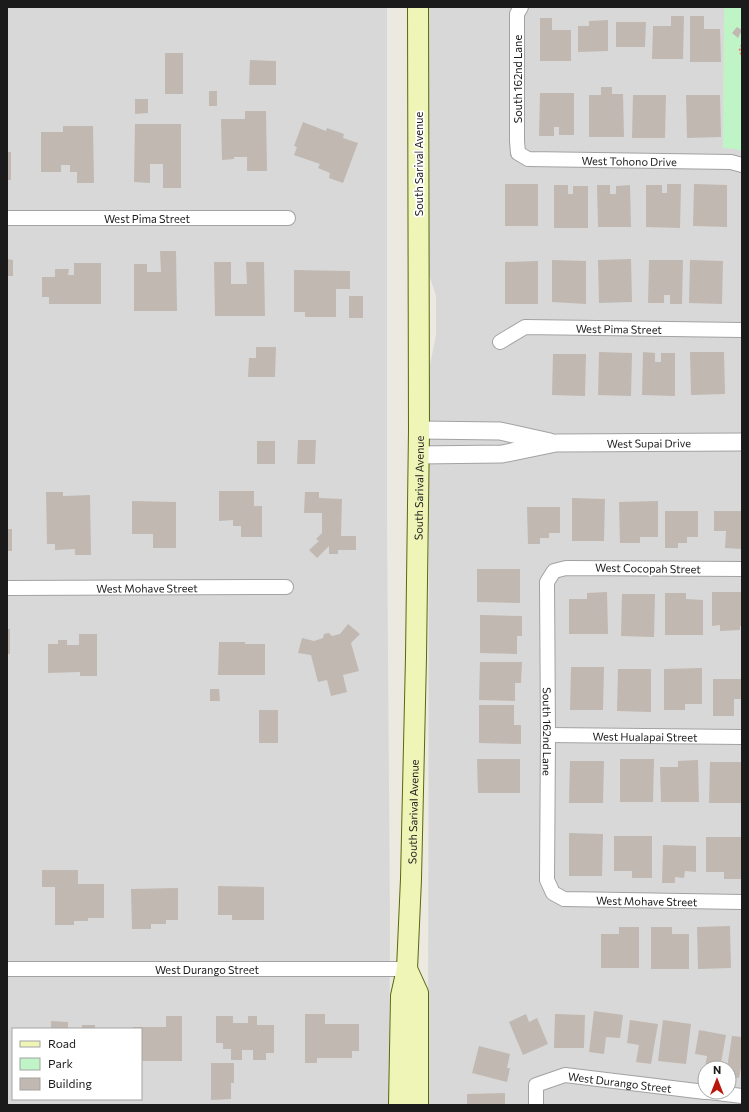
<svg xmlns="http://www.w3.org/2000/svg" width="749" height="1112" viewBox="0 0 749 1112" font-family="Commissioner,sans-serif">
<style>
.residential{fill:#d9d8d8;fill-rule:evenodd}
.park{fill:#bff5c6}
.building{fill:#c0b8b1}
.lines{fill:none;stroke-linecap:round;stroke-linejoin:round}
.minor-casing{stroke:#a2a2a2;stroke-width:16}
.tertiary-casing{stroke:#a2a2a2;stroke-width:19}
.secondary-casing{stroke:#59690b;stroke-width:22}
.path{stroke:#f1836d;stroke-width:2.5;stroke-dasharray:2 2;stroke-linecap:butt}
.minor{stroke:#fff;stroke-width:14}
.tertiary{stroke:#fff;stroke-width:17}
.secondary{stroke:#eef5b6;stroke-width:20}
.labels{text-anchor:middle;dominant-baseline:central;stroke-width:3.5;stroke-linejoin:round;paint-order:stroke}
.street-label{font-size:11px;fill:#1b1b1b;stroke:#fff}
</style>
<rect width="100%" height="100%" fill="#ece9e1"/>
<path class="residential" d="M7,7H387V519L390,925L389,1105H7ZM13,1029H141V1099H13Z
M427,7H742V1105H428L429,410L428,401L429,370L436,335V296L428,271ZM705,1068H729V1092H705Z"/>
<path class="park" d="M724,7H742V151L735,149L723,148Z"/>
<path class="building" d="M671,16H684L683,59H652L653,26H671Z
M690,16H704V29H720L721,62H690Z
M540,18H552V30H571V61H540Z
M608,20V51L578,52V26H589V21Z
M616,22H646L645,47H616Z
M737,27L742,30L738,38L732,33Z
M165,53H183V94H165Z
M250,60L276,61V85H249Z
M601,87H612V94H623L624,137H589V95H601Z
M209,91H217V106H209Z
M540,93H574V135H559V127H554V136H539Z
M633,95H666L665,138H632Z
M686,95H720L721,137L687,138Z
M135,99H148V113L135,114Z
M245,111H266L267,171H247V157H234V159L222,160L221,119H245Z
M303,122L326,131L327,128L344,134L343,138L358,143L343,183L329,178L330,173L318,168L320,164L294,155L297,147L294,146Z
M135,124H181V188H163V164H150V183L134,182Z
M63,126H93L94,183H77V172H70V165H61V172H41V132H63Z
M7,152H11V180H7Z
M505,184H538V226H505Z
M667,184H681L680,228L646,227V185H662V193H667Z
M694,184L727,185V227L693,226Z
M554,185H568V194H573V186H588V228H554Z
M597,185H610V194H616V186L630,185L631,227H598Z
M160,251H176L177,311H134V264H147V272H161Z
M7,259L13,260V276H7Z
M631,259L632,302L599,303L598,260Z
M552,260L586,261V304L552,302Z
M649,260H683L682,304H670V295H664V303H648Z
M690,260L723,261L722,304L689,303Z
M538,261V304H505V262Z
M214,262H231V284H247L246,262H264L265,316H215Z
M74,263H101V304H49V297H42V277H55V269H69L68,275H74Z
M294,270L350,271V289H336V317H305V312H294Z
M349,296H363V318H349Z
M256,347H276L275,377H248L249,358H256Z
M599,352L632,353L631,396L598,395Z
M643,352L655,353V362H661V353H675V396L642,395Z
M690,352H724L725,394L691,395Z
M553,354H586L585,396L552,395Z
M298,440H316L315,464H297Z
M257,441H275V464H257Z
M219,491H254V506H262V537H241V526H233V520L219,521Z
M46,492H63V496L90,495L91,555H75V549L55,550V544H47Z
M305,492H319V498L342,499L341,536H356V550H338V554H329V546L317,558L309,550L319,541L316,539L322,533V513H304Z
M572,498L605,499L604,541H572Z
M132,501L176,502V548H153V534H132Z
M658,501V537H640V543H620L619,502Z
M527,507H560V533H549V538H540V544H528Z
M665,511H698V537H687V543H678V548H665Z
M714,511H742V549L725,548L726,531H714Z
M7,529H12V551H7Z
M477,569H520V603L477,602Z
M607,592L608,634H569V599H587V593Z
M712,592H742V626H740V630L720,631V625L712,626Z
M665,593H686V599L703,600V635H665Z
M622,594H655L654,637L621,636Z
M480,615L522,616V636H517V654L480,653Z
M348,624L360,634L351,643L359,671L343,675L347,692L331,696L327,680L318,682L311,655L298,653L302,638L314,641L323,638L324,634L329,633L332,636L340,634Z
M7,629H10V654H7Z
M79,634H97V676H80V672L48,673V644H58V640H67V645H79Z
M219,642H245V644H265V675H218Z
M480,662H522L521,683H515V701L479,700Z
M571,667H604L603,710H570Z
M702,668V704H685V710H664V669Z
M618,669H651V712L617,711Z
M713,679H742V699H734V716H713Z
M210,689H219L220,701H210Z
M479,705H514V725H521V744L479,743Z
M259,710H278V743H259Z
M477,759H520V793H478Z
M620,759H654L653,802H620Z
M698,760L699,802H661L660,767H678V761Z
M570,761H604L603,803H569Z
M710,762H742V803H709Z
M569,833L603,834L602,876H569Z
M614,836H652V878H632V871H614Z
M706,837H742V879H724V872H706Z
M663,845L696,846V872L685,871L684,878L675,877V883H662Z
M42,870H78V884H104V918H88V921H74V925H55V887H42Z
M218,886L264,887V920H232V915H218Z
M178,888V920H166V924H151V929H132L131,889Z
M730,926L731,968L698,969L697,927Z
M619,927H639V968H601V934H619Z
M651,927H672V934H689V969H651Z
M594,1011L623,1015L620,1038L606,1037L604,1054L589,1052Z
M305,1014H325V1024H359V1051H352V1058H317V1063H305Z
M526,1014L529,1022L537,1018L548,1044L523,1055L509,1022Z
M555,1014L585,1015L584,1048H554Z
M166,1016H182V1061H141V1029H133V1027H166Z
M216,1016H233V1023H248V1016H257V1025H274V1053H266V1060H253V1050H242V1060H231V1049H223V1043H216Z
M630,1020L658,1024L651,1064L636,1062L639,1045L627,1043Z
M663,1020L691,1024L686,1064L658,1061Z
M51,1021L68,1022V1029H51Z
M82,1025H95V1029H82Z
M699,1030L726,1035L720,1068H705L707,1056L695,1054Z
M732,1036L742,1037V1063L739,1078L729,1077V1068H727Z
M479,1046L510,1054L507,1068H510L507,1082L472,1073Z
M211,1063H234V1083H231V1099L211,1100Z
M505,1093V1105H467V1094Z"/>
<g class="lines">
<g class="minor-casing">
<g id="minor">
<path id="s1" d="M521,7L517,14V141L518,153L528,159L731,162L742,165"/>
<path id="s2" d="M7,218H288"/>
<path id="s3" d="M500,342L525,327L742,330"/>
<path id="s4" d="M742,569L566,568L554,571L547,582L548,735L547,880L553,893L564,899L742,902"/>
<path id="s5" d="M7,588L286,587"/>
<path id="s6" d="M548,735L742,737"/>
<path id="s7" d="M7,969H407"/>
<path d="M709,1092L742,1096"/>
<path id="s8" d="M536,1105V1085L565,1075L705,1092"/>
</g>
</g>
<g class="tertiary-casing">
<g id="tertiary">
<path d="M419,430L500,431L550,442"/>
<path id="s9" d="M418,455L502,454L556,443L742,442"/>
</g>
</g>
<g class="secondary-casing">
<g id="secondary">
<path d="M407,969L418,993V1105"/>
<path id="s10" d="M399,1105L401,996L407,969L411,879L416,657L419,430L418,7"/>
</g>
</g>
<path class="path" d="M742,45L740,50L742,57"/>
<use href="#minor" class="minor"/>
<use href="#tertiary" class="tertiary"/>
<use href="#secondary" class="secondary"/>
</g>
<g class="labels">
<g class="street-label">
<text transform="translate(517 79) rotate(-90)">South 162nd Lane</text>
<text stroke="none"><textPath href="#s1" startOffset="260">West Tohono Drive</textPath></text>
<text transform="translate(418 164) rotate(-90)">South Sarival Avenue</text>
<text stroke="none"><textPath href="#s2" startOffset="140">West Pima Street</textPath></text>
<text stroke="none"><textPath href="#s3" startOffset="123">West Pima Street</textPath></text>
<text stroke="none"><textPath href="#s9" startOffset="232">West Supai Drive</textPath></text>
<text stroke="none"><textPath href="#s10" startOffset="618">South Sarival Avenue</textPath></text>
<text transform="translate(648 568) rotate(1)">West Cocopah Street</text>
<text stroke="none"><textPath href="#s5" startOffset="140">West Mohave Street</textPath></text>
<text stroke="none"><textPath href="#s4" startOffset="351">South 162nd Lane</textPath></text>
<text stroke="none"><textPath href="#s6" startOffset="97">West Hualapai Street</textPath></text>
<text stroke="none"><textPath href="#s10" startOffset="294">South Sarival Avenue</textPath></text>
<text stroke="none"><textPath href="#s4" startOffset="609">West Mohave Street</textPath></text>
<text stroke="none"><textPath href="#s7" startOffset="200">West Durango Street</textPath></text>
<text stroke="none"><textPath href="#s8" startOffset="106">West Durango Street</textPath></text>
</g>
</g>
<rect width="749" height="1112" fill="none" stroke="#1b1b1b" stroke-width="16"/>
<rect x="12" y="1028" width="130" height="72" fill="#ffffff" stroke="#a4a4a4"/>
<rect x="20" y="1041" width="20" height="6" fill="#eef5b6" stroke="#a4a4a4"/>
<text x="48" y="1048" font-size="12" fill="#1b1b1b">Road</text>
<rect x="20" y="1058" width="20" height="12" fill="#bff5c6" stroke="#a4a4a4"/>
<text x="48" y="1068" font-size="12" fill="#1b1b1b">Park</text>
<rect x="20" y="1078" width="20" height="12" fill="#c0b8b1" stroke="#a4a4a4"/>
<text x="48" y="1088" font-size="12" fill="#1b1b1b">Building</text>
<g transform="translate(717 1080)"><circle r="19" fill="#ffffff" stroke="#a4a4a4"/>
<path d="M0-3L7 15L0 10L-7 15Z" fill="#ba170c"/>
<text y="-6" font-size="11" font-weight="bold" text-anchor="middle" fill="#1b1b1b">N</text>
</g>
</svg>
